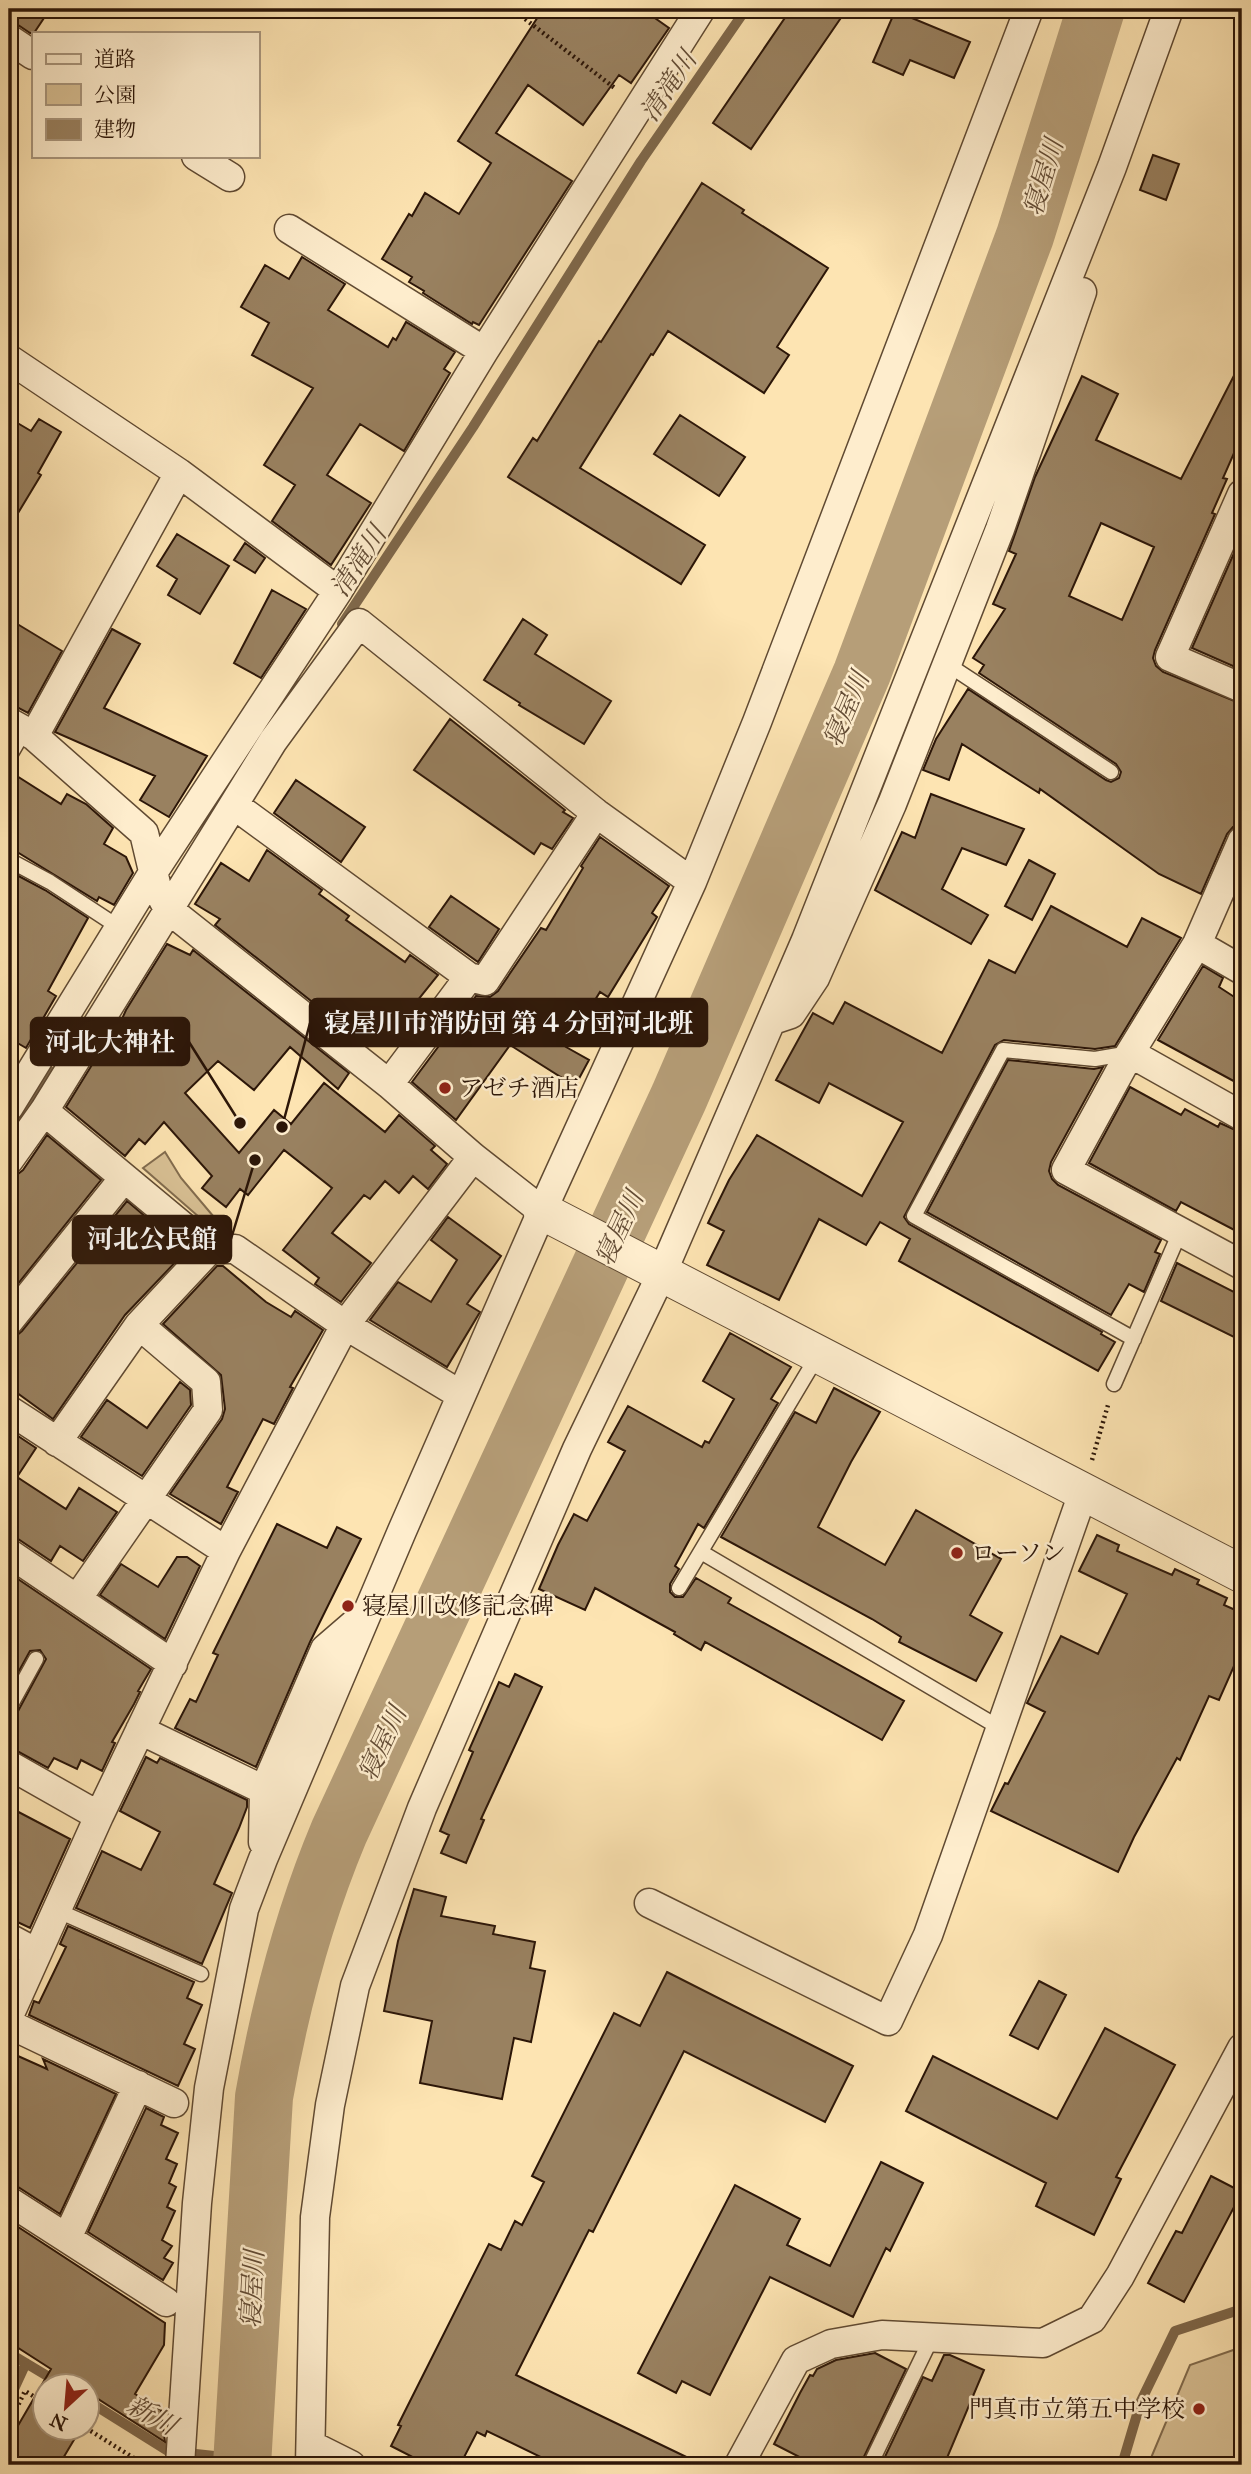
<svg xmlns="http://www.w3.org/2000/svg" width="1251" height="2474" viewBox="0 0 1251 2474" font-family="'IM FELL Great Primer','Noto Serif JP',serif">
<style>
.green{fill:#d9c195;stroke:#826c4e;stroke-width:2}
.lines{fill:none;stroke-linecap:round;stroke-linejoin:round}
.stream{stroke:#7f684b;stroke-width:10}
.river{stroke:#b69e78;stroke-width:58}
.building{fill:#998160;stroke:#2c1608;stroke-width:2;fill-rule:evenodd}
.service-casing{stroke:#604a32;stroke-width:17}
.minor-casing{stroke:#604a32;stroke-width:31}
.tertiary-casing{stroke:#604a32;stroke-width:39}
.path{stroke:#2c1608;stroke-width:4.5;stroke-dasharray:2 3.5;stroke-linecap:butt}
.service{stroke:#feedcd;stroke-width:14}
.minor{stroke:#feedcd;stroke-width:28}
.tertiary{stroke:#feedcd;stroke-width:37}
.poi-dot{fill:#8f2418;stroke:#feedcd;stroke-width:2.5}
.labels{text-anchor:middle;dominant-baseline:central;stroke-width:5;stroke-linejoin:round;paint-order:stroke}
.poi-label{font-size:24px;fill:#2c1608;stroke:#feedcd;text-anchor:start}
.water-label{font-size:26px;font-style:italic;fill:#634c35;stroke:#feedcd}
.leader{fill:none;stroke:#2c1608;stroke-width:2.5}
.callout-dot{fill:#2c1608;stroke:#feedcd;stroke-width:2.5}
.callout{fill:#2c1608;stroke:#2c1608;stroke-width:2.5}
.callout-label{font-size:26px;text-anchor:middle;font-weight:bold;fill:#fff}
</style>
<rect width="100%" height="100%" fill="#fde4b2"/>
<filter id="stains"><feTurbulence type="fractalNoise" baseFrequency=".00286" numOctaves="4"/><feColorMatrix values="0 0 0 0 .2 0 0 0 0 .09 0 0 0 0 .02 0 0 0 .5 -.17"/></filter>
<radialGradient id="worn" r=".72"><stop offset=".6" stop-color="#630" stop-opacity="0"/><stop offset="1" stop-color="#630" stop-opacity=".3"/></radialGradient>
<path class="green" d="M165,1152L181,1178L224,1229L215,1231L143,1168Z
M1242,2347V2465H1148L1190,2365Z"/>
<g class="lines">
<path class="stream" d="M342,624L473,427L641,161L746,9
M20,1121L52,1072
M9,2353L64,2386
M9,2400L26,2363
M88,2401L168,2451L242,2459
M1122,2465L1141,2401L1175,2331L1242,2309"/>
<path class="river" d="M242,2465L264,2097C280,2006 303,1918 339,1832L679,1097L862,673L1025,236L1096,9"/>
</g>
<path class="building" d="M9,9H50L34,33H30L18,25L9,23Z
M543,9H575L589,18L596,9H642L669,28L631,83L619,75L583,125L528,85L496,133L572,181L479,325L473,322L472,324L423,293L424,291L409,282L412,277L382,259L409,214L412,216L425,193L459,214L491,163L458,141Z
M791,9H847L751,149L713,123Z
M895,11L970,42L954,78L910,60L903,75L873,62Z
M1153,155L1179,164L1166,200L1140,190Z
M702,183L744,210L742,213L828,268L777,347L789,355L764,393L668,331L653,355L651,354L580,468L705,545L681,584L508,477L533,438L537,441L599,341L601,342Z
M302,257L345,284L328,310L388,347L393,338L396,340L406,322L455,352L444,369L450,373L404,451L360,424L327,475L371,503L331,565L272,521L295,485L264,465L313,388L252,355L269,323L241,307L265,265L289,279Z
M1242,360V435L1223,478L1227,479L1212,513L1215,514L1155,650L1153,658L1156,666L1163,672L1242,704V825L1233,827L1227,834L1201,894L1159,874L1040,789L1039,793L962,744L949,780L923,770L936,739L968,689L1106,780L1111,782L1119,778L1121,772L1116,764L979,673L984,665L973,658L1005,609L993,604L1016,554L1009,551L1035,477L1082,376L1118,394L1096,440L1181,479ZM1101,523L1154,547L1122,620L1069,596Z
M680,415L745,457L719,496L654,454Z
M9,418L31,431L39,419L61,432L38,473L41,475L9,528Z
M177,534L229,566L200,614L168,595L177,579L157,566Z
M1242,535V670L1192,648Z
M245,543L265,558L255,573L234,560Z
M272,590L306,609L261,678L234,663Z
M9,619L62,651L28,713L9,703Z
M523,619L547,635L535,654L611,701L584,744L519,705L520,703L484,680Z
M112,629L140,644L104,708L207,756L169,817L140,800L155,776L55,732Z
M450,719L565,810L563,812L573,818L552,849L541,843L534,854L414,770Z
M9,771L61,804L67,794L86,804L113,828L104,844L126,857L133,873L114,905L99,897L97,901L9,847Z
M296,780L365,827L341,862L274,813Z
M931,794L1024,829L1006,865L962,848L942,889L988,915L971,944L875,890L902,832L915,838Z
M600,837L669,886L652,913L657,917L608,997L600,992L566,1047L589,1060L575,1086L510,1045L456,1120L412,1082L476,996L490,997L498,991L541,928L546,930L583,868L581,866Z
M267,850L322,890L319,894L349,916L346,920L405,962L410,955L438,975L385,1041L376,1035L368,1046L215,925L220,919L195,904L221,863L249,881Z
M1029,860L1055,874L1032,920L1005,906Z
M13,873L45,890L88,918L48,991L56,996L26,1048L9,1038V881Z
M451,896L499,929L478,962L429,927Z
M1051,906L1127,947L1142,918L1181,938L1115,1046L1095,1049L1004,1040L995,1045L904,1217L909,1224L1102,1332L1101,1334L1115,1342L1098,1371L899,1261L910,1239L880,1222L866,1245L819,1219L779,1300L707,1265L724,1231L708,1223L729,1180L757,1135L862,1196L903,1122L829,1083L819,1103L776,1080L813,1013L833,1024L845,1002L942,1053L989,960L1015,973Z
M167,944L190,955L193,950L349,1073L338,1089L290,1047L254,1090L218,1061L185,1093L239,1153L274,1110L291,1124L324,1083L385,1132L399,1115L435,1146L431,1150L447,1164L428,1189L413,1176L399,1193L385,1181L370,1199L364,1195L332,1233L371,1263L341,1302L315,1284L319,1278L283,1250L332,1188L284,1150L248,1195L240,1189L226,1207L202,1188L212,1176L164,1122L145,1144L139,1139L125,1156L66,1107L106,1042L117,1030L126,1010Z
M1203,966L1223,978L1219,987L1242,1002V1097L1236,1094L1241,1085L1158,1040Z
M1008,1060L1094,1069L1103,1067L1051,1162L1049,1171L1052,1179L1058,1185L1161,1240L1155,1252L1160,1254L1144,1292L1129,1284L1111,1315L927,1212Z
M1130,1087L1181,1115L1185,1109L1218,1127L1220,1123L1242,1133V1234L1181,1202L1176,1211L1089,1163Z
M47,1135L101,1180L9,1295V1181L23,1170Z
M127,1201L186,1251L125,1315L53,1419L9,1387V1337L16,1336L22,1331Z
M448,1217L501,1256L467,1304L480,1312L447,1367L370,1320L398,1282L431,1302L457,1260L431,1240Z
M1177,1263L1242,1296V1341L1161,1301Z
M217,1266H223L266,1302L291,1317L295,1311L323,1330L290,1387L293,1388L274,1424L263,1419L227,1487L238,1492L221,1524L170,1494L222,1419L225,1409L221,1375L163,1324Z
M730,1333L791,1367L771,1399L778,1403L704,1528L698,1524L675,1566L679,1569L670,1584V1592L675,1597H683L696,1578L731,1598L728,1603L904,1701L882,1740L705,1642L701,1650L674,1634L675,1632L595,1588L585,1610L539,1589L558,1545L574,1514L587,1521L625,1451L608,1442L628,1406L702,1447L705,1441L709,1443L734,1399L703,1381Z
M180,1382L190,1390L191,1405L142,1476L81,1437L107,1400L147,1428Z
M834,1388L880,1412L851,1462L818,1527L885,1565L916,1510L1001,1559L970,1615L1002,1633L976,1681L899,1642L901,1637L872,1619L721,1537L795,1412L816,1423Z
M9,1430L36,1448L17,1477L66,1509L79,1488L117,1512L83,1561L60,1546L51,1561L18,1539L9,1537Z
M277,1524L327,1548L337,1527L361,1539L310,1642L256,1767L175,1728L190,1699L196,1702L218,1655L213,1653Z
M1097,1535L1119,1545L1117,1551L1172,1575L1175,1569L1199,1580L1197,1584L1227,1598L1224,1605L1242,1613V1648L1219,1700L1209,1696L1180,1760L1177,1758L1134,1837L1118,1872L991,1811L1005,1783L1008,1784L1045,1712L1027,1703L1061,1636L1098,1654L1127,1594L1079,1571Z
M177,1557H187L200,1566L165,1639L100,1595L121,1564L158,1587Z
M9,1573L151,1669L138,1691L140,1692L134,1704L112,1742L115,1743L102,1771L81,1760L77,1769L54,1758L48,1768L17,1751L9,1748V1718L17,1713L46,1659L40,1650L30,1651L9,1689Z
M515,1674L542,1687L481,1819L484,1820L466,1863L441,1853L449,1835L440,1831L473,1752L469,1750L499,1682L509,1687Z
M146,1757L157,1763L160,1758L247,1800V1807L239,1828L214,1884L232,1893L202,1964L76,1908L102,1851L141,1870L160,1832L120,1811Z
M9,1807L70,1839L30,1928L9,1918Z
M414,1889L446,1897L441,1916L495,1926L493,1934L535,1942L530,1968L545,1971L531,2042L514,2038L502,2099L420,2083L432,2021L384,2011L398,1941Z
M68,1926L194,1982L187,1998L202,2005L184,2044L195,2049L178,2086L29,2015L34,2001L39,2003L66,1947L60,1944Z
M667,1972L853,2066L825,2122L684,2051L593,2232L589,2230L516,2375L703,2465H557L487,2431L485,2436L477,2432L460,2465H428L391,2446L401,2426L398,2425L489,2244L501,2250L515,2221L522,2225L544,2182L532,2176L614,2013L640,2026Z
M1039,1981L1066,1995L1038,2049L1010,2035Z
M1105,2028L1175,2065L1116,2177L1121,2179L1094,2235L1036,2206L1046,2183L906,2111L933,2056L1057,2119Z
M9,2052L47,2069L43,2059L116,2094L60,2214L18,2187L9,2185Z
M146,2108L164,2117L161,2125L178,2133L166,2159L177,2164L169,2183L176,2187L167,2207L175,2211L162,2240L172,2246L164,2258L173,2263L163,2280L88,2232Z
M881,2162L923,2183L890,2251L886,2248L853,2317L770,2277L710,2395L682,2381L676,2393L638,2373L735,2185L800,2219L787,2245L830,2266Z
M1211,2176L1242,2192L1184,2302L1148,2283L1176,2231L1182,2233Z
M9,2221L165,2323L164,2345L135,2394L161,2410L165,2442L98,2399L88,2417V2386H46V2428H81L59,2465H9V2441L51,2369L9,2342Z
M875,2353L906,2369L860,2465H815L774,2444L800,2393L810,2375L813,2376L817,2369L836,2360Z
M944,2355H950L984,2370L944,2465H881L923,2377L932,2381Z"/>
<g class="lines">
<g class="service-casing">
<path id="service" d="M947,664L1111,772
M9,757L24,731
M9,860L50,882L120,928
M1130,1053L1095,1059L1003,1050L914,1216L1134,1339
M1114,1384L1180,1232
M701,1552L1000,1728
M679,1588L818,1355
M9,1708L36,1659
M56,1910L201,1974
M870,2465L932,2337"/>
</g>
<g class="minor-casing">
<path id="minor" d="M9,39L33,55
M196,156L230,177
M289,229L484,351
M9,359L179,473L338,591
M1242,494L1170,657L1242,688
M9,722L34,736L144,833L157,888L168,909L389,1084L473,1157L542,1211
M34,736L179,473
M234,805L469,977
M1242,841L1197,944L1130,1053L1066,1170L1242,1265
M1197,944L1242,970
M776,1019L791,1014L815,978L892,804L1000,529L1082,292
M1130,1053L1242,1116
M389,1084L469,977L485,981L596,813
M9,1107L154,871L338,591L484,351L701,9
M44,1111L210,1249H235L345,1325L461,1395
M9,1160L44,1111L273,741L359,623L596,813L692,882
M9,1321L124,1178
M9,1410L226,1551
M57,1442L139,1325L210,1249
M9,1553L173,1664
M77,1599L208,1410L206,1382L139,1325
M140,1730L264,1790
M9,1765L99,1816
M263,1842L264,1790L325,1649L361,1618
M649,1903L888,2021L928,1935L1083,1493
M9,1938L37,1953
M9,2016L99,1816L226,1551L345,1325L473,1157
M9,2024L174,2103
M9,2201L166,2302
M67,2238L138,2085
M311,2445L351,2465
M180,2465L197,2203L209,2088L244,1909L263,1859L402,1531L542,1211L692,882L757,722L1029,9
M310,2465L315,2217L330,2105L355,1986L422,1808L577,1449L662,1273L806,940L1112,167L1169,9
M739,2465L796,2360L831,2344L882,2335L1043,2343L1092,2319L1120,2276L1242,2048"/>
</g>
<g class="tertiary-casing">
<path id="tertiary" d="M542,1211L1242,1574"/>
</g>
<path class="path" d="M512,9L616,89
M1092,1460L1108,1405
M9,2424L25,2391L46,2404
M86,2428L145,2465"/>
<use href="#service" class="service"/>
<use href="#minor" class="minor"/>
<use href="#tertiary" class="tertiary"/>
</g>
<g class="poi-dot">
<circle cx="445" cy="1088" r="7"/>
<circle cx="957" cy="1553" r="7"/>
<circle cx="348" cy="1606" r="7"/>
<circle cx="1199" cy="2409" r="7"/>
</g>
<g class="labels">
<g class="poi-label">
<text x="459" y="1088">アゼチ酒店</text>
<text x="971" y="1553">ローソン</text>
<text x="362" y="1606">寝屋川改修記念碑</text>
<text x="1185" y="2409" text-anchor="end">門真市立第五中学校</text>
</g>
<g class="water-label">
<text transform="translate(668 86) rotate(-56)">清滝川</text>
<text transform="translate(1043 177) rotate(-73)">寝屋川</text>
<text transform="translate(358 561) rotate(-57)">清滝川</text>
<text transform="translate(846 709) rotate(-67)">寝屋川</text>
<text transform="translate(619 1228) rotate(-65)">寝屋川</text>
<text transform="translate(382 1743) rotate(-65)">寝屋川</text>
<text transform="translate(252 2289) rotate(-87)">寝屋川</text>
<text transform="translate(152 2415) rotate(29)">新川</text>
</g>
</g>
<path class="leader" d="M282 1127L310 1023M240 1123L189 1042M255 1160L231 1239"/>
<g class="callout-dot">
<circle cx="282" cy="1127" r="7"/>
<circle cx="240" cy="1123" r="7"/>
<circle cx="255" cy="1160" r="7"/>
</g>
<g class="callout">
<rect x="310" y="999" width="397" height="47" rx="7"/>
<rect x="31" y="1018" width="158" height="47" rx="7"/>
<rect x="73" y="1216" width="158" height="47" rx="7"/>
</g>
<g class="callout-label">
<text x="509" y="1032">寝屋川市消防団 第４分団河北班</text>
<text x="110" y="1051">河北大神社</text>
<text x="152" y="1248">河北公民館</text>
</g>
<rect width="1251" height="2474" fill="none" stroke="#fde4b2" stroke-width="35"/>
<rect x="10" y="10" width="1230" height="2453" fill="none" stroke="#2c1608" stroke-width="3.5"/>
<rect x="18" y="18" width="1216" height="2439" fill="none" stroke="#2c1608" stroke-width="2"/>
<rect x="32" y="32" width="228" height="126" fill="#feedcd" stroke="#aa977e" stroke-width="2"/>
<rect x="46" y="54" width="35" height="10" fill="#feedcd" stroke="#aa977e" stroke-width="2"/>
<text x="94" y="66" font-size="21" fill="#2c1608">道路</text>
<rect x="46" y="84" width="35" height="21" fill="#d9c195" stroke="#aa977e" stroke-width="2"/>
<text x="94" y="102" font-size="21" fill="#2c1608">公園</text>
<rect x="46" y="119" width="35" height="21" fill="#998160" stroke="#aa977e" stroke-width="2"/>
<text x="94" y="136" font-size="21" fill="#2c1608">建物</text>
<g transform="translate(66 2407) rotate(206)"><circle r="33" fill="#feedcd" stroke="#aa977e" stroke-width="2"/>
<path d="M0-5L12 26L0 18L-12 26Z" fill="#8f2418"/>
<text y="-10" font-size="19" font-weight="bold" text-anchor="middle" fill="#2c1608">N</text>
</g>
<rect width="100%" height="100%" filter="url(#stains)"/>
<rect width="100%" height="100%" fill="url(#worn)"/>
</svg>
